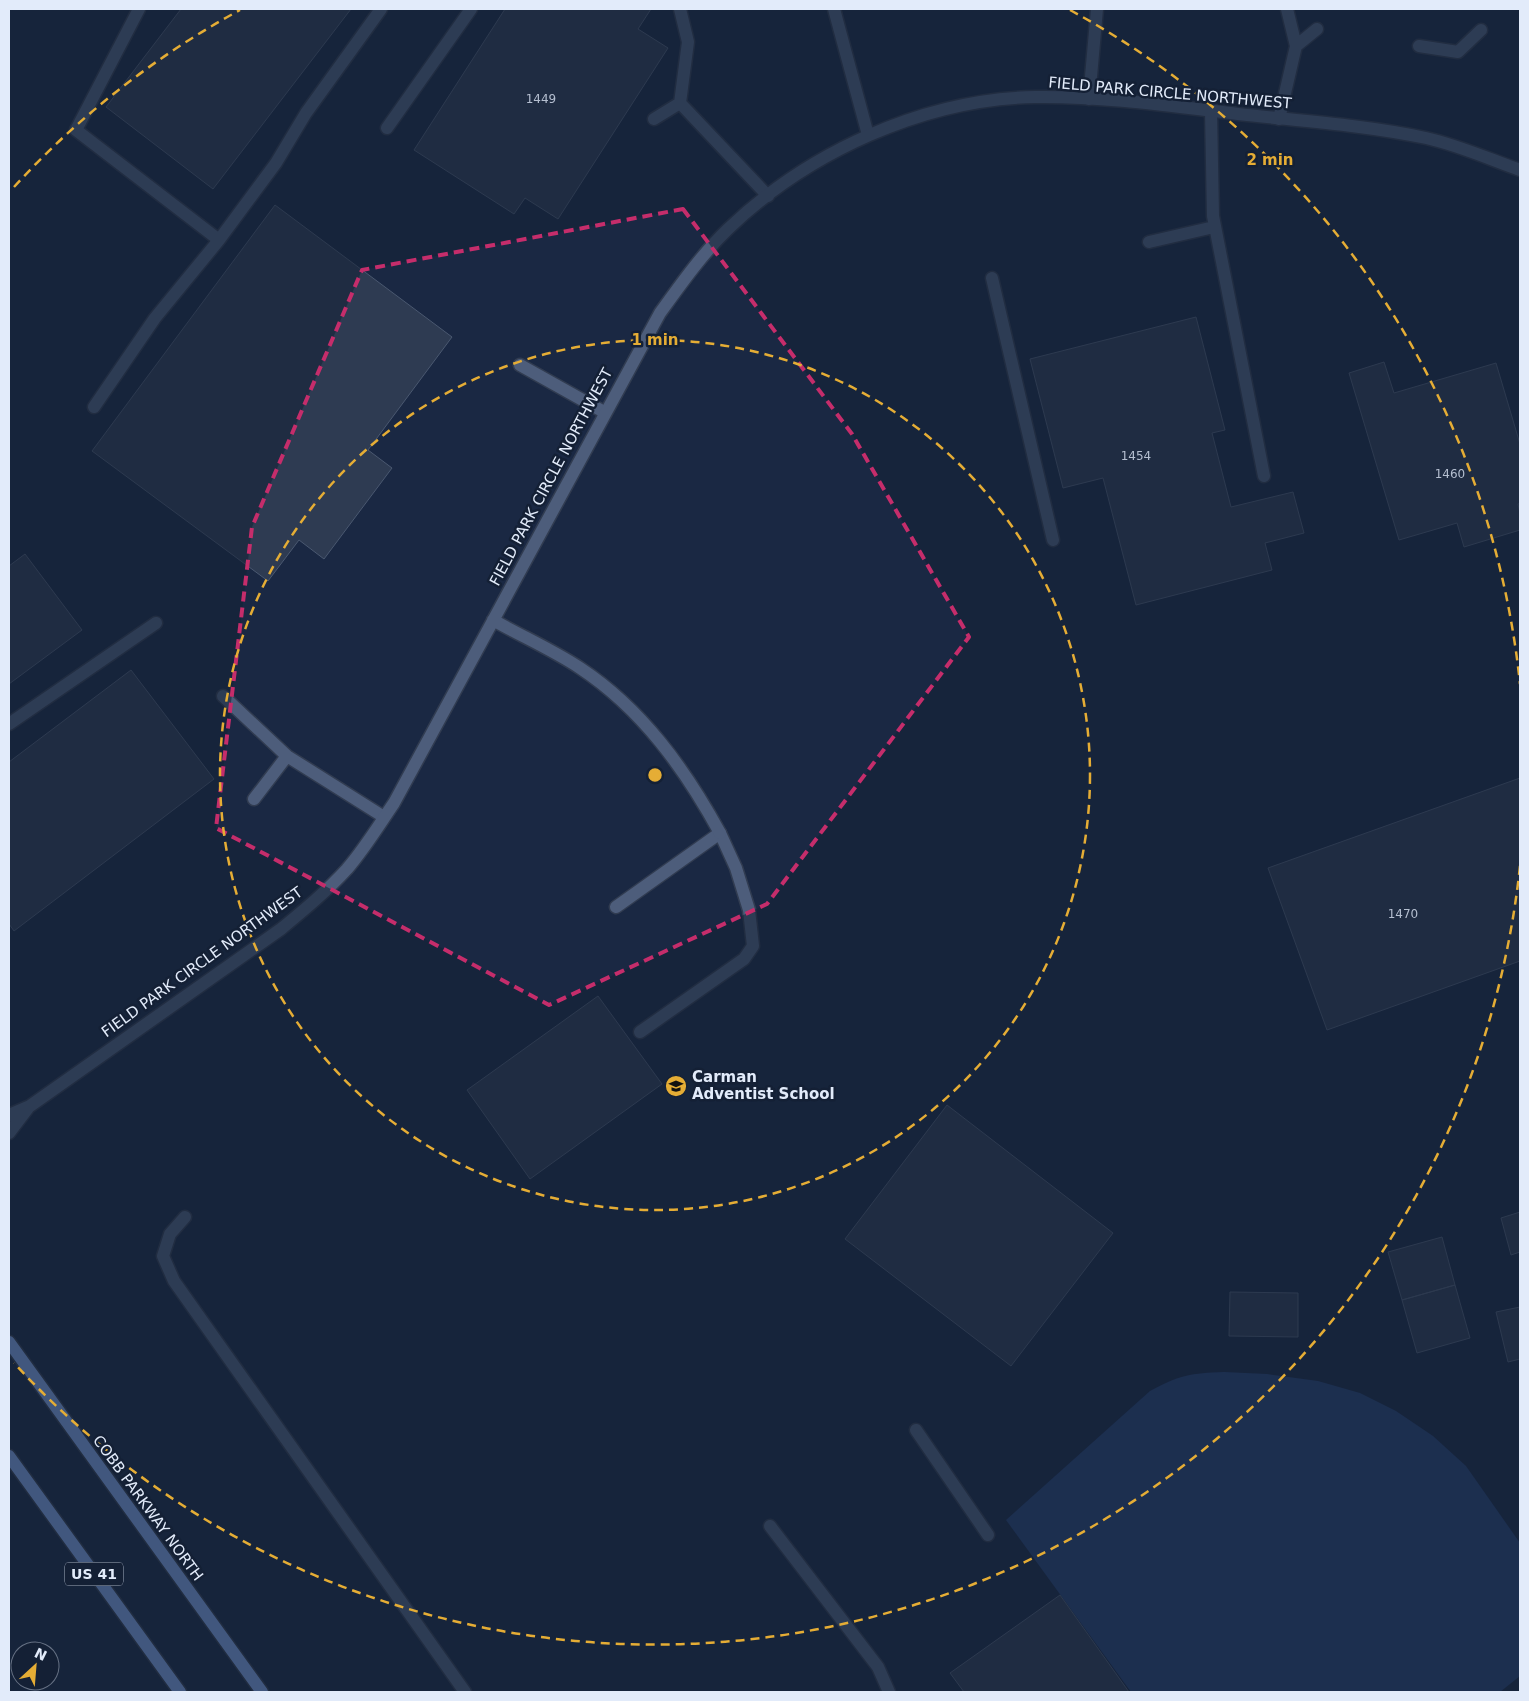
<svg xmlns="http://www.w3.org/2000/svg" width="1529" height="1701" viewBox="0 0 1529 1701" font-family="'DejaVu Sans',sans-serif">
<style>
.built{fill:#1a2843;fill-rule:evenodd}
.green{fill:#264070}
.building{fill:#2e3b52;stroke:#4a5870}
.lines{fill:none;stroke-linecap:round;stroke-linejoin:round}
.lane-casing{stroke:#313c51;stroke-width:15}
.street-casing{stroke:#313c51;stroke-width:15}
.primary-casing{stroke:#313c51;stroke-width:15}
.lane{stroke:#4d5d7b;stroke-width:12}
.street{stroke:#4d5d7b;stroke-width:12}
.primary{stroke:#799ad8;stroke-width:12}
.marked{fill:none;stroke:#c52d6b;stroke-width:4;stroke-dasharray:10 6;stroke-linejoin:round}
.ring{fill:none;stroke:#e5ad35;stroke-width:2.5;stroke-dasharray:9 6}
.labels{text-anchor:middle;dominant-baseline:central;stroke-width:5;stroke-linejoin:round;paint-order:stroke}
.number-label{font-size:12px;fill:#b5bfd0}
.shield{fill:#142035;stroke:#a4aebf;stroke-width:1}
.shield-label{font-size:14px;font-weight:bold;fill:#e2ebfa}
.street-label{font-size:15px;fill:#e2ebfa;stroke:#142035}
.poi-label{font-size:15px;font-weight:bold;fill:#e2ebfa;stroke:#142035;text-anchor:start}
.centre{fill:#e5ad35;stroke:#142035;stroke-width:2.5}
.ring-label{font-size:15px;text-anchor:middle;font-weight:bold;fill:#e5ad35;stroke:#142035;stroke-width:5;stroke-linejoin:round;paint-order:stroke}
</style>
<rect width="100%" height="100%" fill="#142035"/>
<path class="built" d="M9,9H1520V1692H9ZM20,1651H50V1681H20Z"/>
<path class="green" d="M1224,1372L1267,1374L1318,1381L1360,1393L1396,1411L1433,1436L1466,1466L1520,1543V1676L1500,1692H1131L1006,1520L1150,1391C1179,1375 1191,1373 1224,1372Z"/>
<path class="building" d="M181,9H351L213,189L106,107Z
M505,9H651L638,29L668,48L558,219L525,198L514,214L414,150Z
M275,205L452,337L368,450L392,468L324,559L299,540L268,581L92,451Z
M1196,317L1225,430L1212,433L1231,507L1293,492L1304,533L1265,543L1272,570L1136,605L1103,478L1063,488L1030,359Z
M1384,362L1394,393L1496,363L1520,444V503L1518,504L1520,513V530L1464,547L1457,523L1399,540L1349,373Z
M25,554L82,630L9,684V566Z
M131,670L214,779L14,931L9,924V762Z
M1520,778V961L1327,1030L1268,868Z
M598,996L662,1084L530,1179L467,1090Z
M947,1105L1113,1233L1011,1366L845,1239Z
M1520,1212V1252L1511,1255L1501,1218Z
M1442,1237L1455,1285L1402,1300L1388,1252Z
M1455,1285L1470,1338L1417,1353L1402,1300Z
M1230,1292L1298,1293V1337L1229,1336Z
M1520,1307V1359L1508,1362L1496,1312Z
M1060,1595L1129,1692H964L950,1673Z"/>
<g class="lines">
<g class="lane-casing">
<path id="lane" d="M139,9L76,130L219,240L276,163L306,113L381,9
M680,9L688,42L680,103
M834,9L868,135
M1287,9L1296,46
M1419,46L1458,52L1481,30
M1089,99L1097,9
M680,103L768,196
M1211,111L1213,216L1264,476
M654,119L680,103
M1279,119L1296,46L1317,29
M387,128L471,9
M1149,242L1214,227
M992,278L1053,540
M520,365L604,412
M94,407L155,318L219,240
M223,696L287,756L384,817
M9,724L156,623
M254,799L287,756
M616,907L720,833L736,868L749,910L753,946L744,959L640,1032
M185,1217L170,1234L163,1256L174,1281L465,1692
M916,1430L988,1535
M770,1526L878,1667L889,1692"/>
</g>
<g class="street-casing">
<path id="street" d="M493,620C521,636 553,650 580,668C642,709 685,769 720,833
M9,1115L30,1106L281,929C304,910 327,891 347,869C365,848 379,825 394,803L660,313C681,284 702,254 728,229C808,152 924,99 1035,97C1102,96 1171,106 1238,114C1301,121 1364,125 1426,138C1458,145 1489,159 1520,170
M9,1133L28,1108"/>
</g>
<g class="primary-casing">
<path id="primary" d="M9,1342L262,1692
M9,1456L180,1692"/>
</g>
<use href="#lane" class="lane"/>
<use href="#street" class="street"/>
<use href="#primary" class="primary"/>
</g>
<path d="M0 0H1529V1701H0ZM683,209L852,434L969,637L767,904L549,1005L216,828L252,527L362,270Z" fill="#142035" fill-opacity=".55" fill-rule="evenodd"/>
<path class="marked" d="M683,209L852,434L969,637L767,904L549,1005L216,828L252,527L362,270Z"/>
<g class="ring">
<circle cx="655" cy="775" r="435"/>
<path d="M1520 866A870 870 0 0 1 14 1363M14 187A870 870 0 0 1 240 10M1070 10A870 870 0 0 1 1520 684"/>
</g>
<defs>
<g id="school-disc" transform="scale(1.125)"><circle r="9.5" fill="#e5ad35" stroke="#142035"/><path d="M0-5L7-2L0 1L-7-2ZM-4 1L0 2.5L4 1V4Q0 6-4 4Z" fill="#111"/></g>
</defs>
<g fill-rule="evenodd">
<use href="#school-disc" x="676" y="1086"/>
</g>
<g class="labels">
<g class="number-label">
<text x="541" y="99">1449</text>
<text x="1136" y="456">1454</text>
<text x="1450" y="474">1460</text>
<text x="1403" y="914">1470</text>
</g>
<rect class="shield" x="65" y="1562.5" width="58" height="23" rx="4"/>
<g class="shield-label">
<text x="94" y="1574">US 41</text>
</g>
<g class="street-label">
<text transform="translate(1170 93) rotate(5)">FIELD PARK CIRCLE NORTHWEST</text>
<text transform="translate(551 477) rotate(-62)">FIELD PARK CIRCLE NORTHWEST</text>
<text transform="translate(202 962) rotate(-36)">FIELD PARK CIRCLE NORTHWEST</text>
<text transform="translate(148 1508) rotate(54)">COBB PARKWAY NORTH</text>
</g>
<g class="poi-label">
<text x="692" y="1077">Carman<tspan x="692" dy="17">Adventist School</tspan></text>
</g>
</g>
<circle cx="655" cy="775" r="8" class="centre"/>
<g class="ring-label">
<text x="1270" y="165">2 min</text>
<text x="655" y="345">1 min</text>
</g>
<rect width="1529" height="1701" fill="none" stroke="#e2ebfa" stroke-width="20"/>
<g transform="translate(35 1666) rotate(26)"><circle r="24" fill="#142035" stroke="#667184"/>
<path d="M0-4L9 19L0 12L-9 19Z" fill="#e5ad35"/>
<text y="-8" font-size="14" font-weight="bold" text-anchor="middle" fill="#e2ebfa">N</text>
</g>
</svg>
